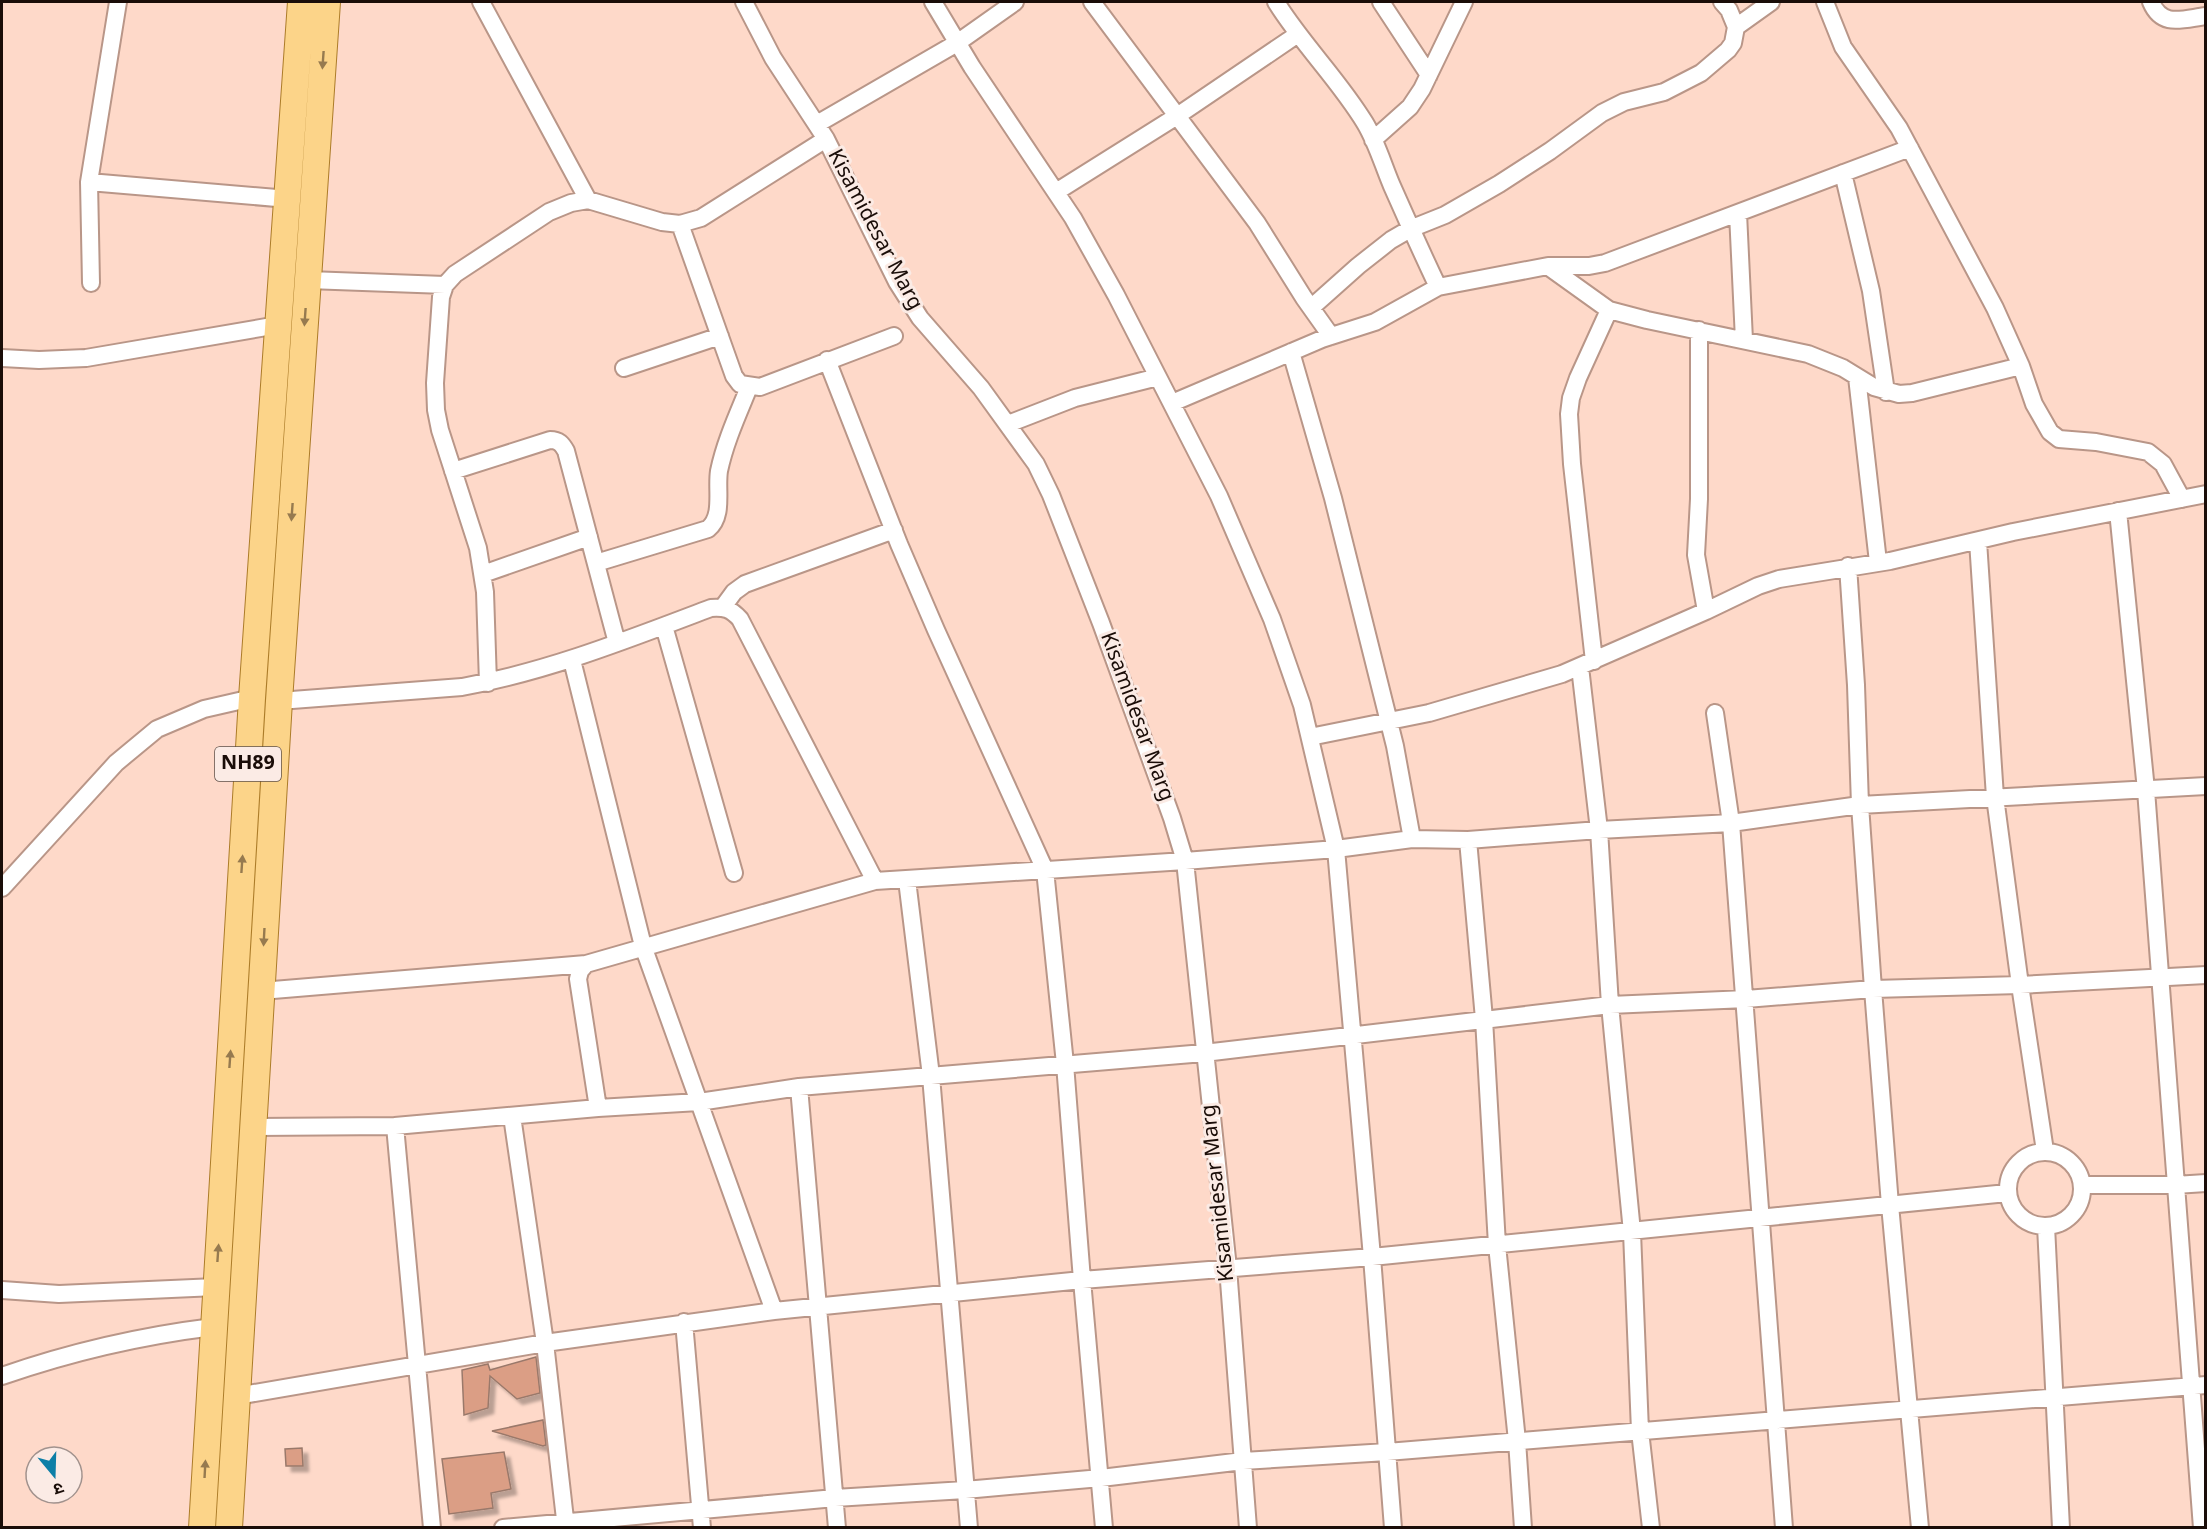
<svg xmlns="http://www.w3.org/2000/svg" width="2207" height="1529" viewBox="0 0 2207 1529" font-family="Georgia,'Noto Sans Devanagari',serif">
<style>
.building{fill:#db9e85;stroke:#9a796b;stroke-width:1.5;filter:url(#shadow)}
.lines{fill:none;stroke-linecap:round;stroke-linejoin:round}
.street-casing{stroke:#b99688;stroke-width:20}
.primary-casing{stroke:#ac7c29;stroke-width:28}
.street{stroke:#fff;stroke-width:16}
.primary{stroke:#fcd489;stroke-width:26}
.oneway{fill:#967a4f}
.labels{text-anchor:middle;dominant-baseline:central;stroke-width:6;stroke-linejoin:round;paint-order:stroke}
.shield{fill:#fbebe5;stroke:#5e504a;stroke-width:1.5}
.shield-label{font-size:20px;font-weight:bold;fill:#1a0d08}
.street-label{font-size:21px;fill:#1a0d08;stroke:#fbebe5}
</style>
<defs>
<filter id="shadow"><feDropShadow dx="5.5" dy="5.5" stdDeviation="1.5" flood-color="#0004"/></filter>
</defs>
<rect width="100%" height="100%" fill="#fed9c9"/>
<path class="building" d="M536,1357L540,1393L517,1399L490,1376L488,1408L464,1415L462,1370L488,1364L490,1370Z
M543,1420L546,1445L543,1446L492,1431Z
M302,1448L303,1466H286L285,1449Z
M504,1452L511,1489L491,1493L493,1508L449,1514L442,1459Z"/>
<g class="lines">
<g class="street-casing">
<path id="street" d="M481,2L588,200
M744,2L773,58L826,139L897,282L920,318L981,388L1036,464L1051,495L1101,623L1172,818L1185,861L1228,1268L1248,1528
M933,2L972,67L1073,218L1116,295L1219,496L1272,619L1302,705L1336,849L1372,1257L1393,1528
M1092,2L1257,223L1304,298L1331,336
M1276,2C1302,44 1339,80 1365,123C1377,143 1383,165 1392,186C1407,220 1422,253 1438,287
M1381,2L1429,75
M1825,2L1843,47L1899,128L1995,308L2021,366L2034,404L2050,432L2059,439L2096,442L2148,452L2163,464L2182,499
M2151,2C2162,28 2182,19 2206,16
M1736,27L1771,2
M817,124L957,43L1015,2
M1373,140L1410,107L1422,89L1464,2
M1843,173L1871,291L1886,392
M89,182L288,199
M1056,192L1177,116L1298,34
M1738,213L1744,340
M680,224L734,376L740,384L760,387L894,336
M1549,267L1609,310L1647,320L1808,354L1843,368L1874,387L1899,394L1912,393L2021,366
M308,280L445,285
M91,283L89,182L118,2
M1312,307L1358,266L1391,240L1410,229L1445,215L1499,184L1550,151L1602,113L1624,102L1664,92L1701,73L1728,50L1733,43L1736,27L1729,10L1722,2
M1699,330V499L1696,555L1706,611
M1291,352L1333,498L1395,746L1412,839
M2,358L39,360L86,358L278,325
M827,360L899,544L936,630L1045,870L1065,1064L1082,1280L1104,1528
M624,368L720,336
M1857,377L1878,562
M1172,403L1322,339L1375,322L1438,287L1548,266H1589L1605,263L1910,148
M1008,424L1075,398L1158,377
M453,471L550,440C559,440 562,444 566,451L617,643
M2118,511L2146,790L2202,1528
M1978,541L1995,797L2020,985L2045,1151
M596,563L708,529C724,516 716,490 719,471C725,442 738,414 749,387
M1848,566L1856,685L1860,805L1873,989L1890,1205L1920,1528
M483,574L589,537
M723,607L734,592L745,584L894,530
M664,626L734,873
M572,660L643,946L774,1311
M1594,661L1572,464L1569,414L1571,398L1578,378L1609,310
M1580,667L1599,830L1610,1005L1632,1232L1640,1431L1651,1528
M488,683L485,592L478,548L440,430L436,410L435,383L441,297L445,285L455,274L549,212L571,203L588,200L662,222L680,224L701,218L826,139
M279,701L462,687C549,671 629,639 711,608C725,607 731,609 740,619L875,881
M1715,713L1731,823L1784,1528
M1310,737L1429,713L1562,674L1706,611L1758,586L1779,579L1890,561L2013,532L2206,494
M1468,840L1484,1019L1497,1245L1517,1441L1523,1528
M907,880L931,1076L969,1528
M2,888L116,763L157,729L204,709L252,698
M261,991L586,964
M799,1087L837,1528
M598,1108L578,979L580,971L586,964L875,881L1185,861L1336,849L1412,839L1468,840L1599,830L1731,823L1860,805L2206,786
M512,1116L545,1343L566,1528
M395,1126L432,1528
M253,1127L395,1126L598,1108L699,1102L799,1087L1204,1053L1610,1005L1746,999L1873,989L2020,985L2206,975
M2008 1189a37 37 0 1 1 74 0a37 37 0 1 1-74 0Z
M2083,1185H2175L2206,1183
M2046,1226L2061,1528
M2,1290L59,1294L216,1287
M684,1322L702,1528
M2,1376C71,1352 140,1336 213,1327
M237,1396L545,1343L774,1311L1082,1280L1372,1257L2007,1193
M503,1528L835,1498L965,1490L1101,1478L1243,1461L1387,1452L2206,1385"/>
</g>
<g class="primary-casing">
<path id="primary" d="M202,1528L252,698L301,2
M229,1528L279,701L327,2"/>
</g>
<use href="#street" class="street"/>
<use href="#primary" class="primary"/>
</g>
<defs><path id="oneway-solid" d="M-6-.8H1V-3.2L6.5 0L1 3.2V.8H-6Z" transform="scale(1.5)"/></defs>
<g class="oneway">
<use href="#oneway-solid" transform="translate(323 60) rotate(94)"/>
<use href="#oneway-solid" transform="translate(305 317) rotate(94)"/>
<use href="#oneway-solid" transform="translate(292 512) rotate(94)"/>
<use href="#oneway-solid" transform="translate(242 864) rotate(-86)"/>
<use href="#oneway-solid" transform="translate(264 937) rotate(93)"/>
<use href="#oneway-solid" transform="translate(230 1059) rotate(-86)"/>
<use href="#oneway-solid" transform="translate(218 1253) rotate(-86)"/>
<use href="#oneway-solid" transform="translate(205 1469) rotate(-87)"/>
</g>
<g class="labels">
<rect class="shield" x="215" y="747" width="66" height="34" rx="4.5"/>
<g class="shield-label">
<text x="248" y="764">NH89</text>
</g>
<g class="street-label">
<text transform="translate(874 230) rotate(62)">Kisamidesar Marg</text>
<text transform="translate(1136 717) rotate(70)">Kisamidesar Marg</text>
<text transform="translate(1219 1193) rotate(-96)">Kisamidesar Marg</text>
</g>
</g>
<rect width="2207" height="1529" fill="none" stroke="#1a0d08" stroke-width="6"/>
<g transform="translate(54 1475) rotate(161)"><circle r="28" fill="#fbebe5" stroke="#a1928d" stroke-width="1.5"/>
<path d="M0-4.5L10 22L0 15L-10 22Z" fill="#0d7fa7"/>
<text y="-9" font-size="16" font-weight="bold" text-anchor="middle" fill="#1a0d08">उ</text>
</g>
</svg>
